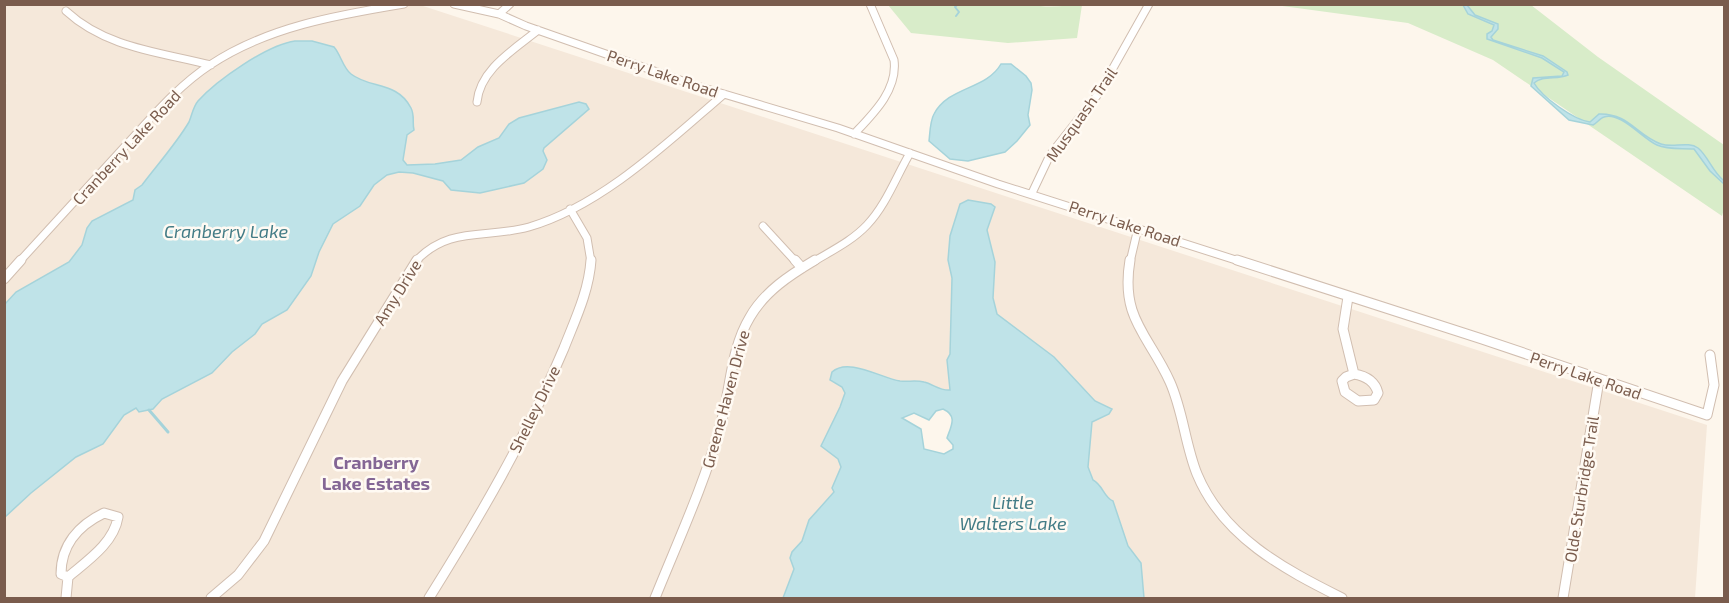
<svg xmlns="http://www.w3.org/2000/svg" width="1729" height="603" viewBox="0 0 1729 603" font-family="'Exo 2',sans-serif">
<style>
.residential{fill:#f5e8da;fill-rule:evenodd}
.green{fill:#d8ecc9}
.water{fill:#bfe3e8;stroke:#a5d3da;stroke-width:1.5;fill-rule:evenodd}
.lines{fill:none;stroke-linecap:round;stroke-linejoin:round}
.stream-far1{stroke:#a5d3da;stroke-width:2}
.stream{stroke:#a5d3da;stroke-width:3}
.street-far1-casing{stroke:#d1beb0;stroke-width:9}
.street-casing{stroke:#d1beb0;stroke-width:11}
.street-far1{stroke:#fff;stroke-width:7}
.street{stroke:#fff;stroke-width:9}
.labels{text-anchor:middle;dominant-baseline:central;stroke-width:5;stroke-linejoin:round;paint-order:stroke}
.street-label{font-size:16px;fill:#7a5c4d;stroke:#fffaf3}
.water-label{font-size:18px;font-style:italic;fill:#437c86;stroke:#fffaf3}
.neighbourhood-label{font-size:18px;font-weight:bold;fill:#846695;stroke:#fffaf3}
</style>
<rect width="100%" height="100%" fill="#fdf6ec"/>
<path class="residential" d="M5,5H420L1707,425L1695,598H5L4,85L7,83L4,82ZM882,392L1001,409L1012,539L867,438Z"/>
<path class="green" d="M1030,4C1049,9 1064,5 1082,5L1077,38L1008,43L911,33L888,5Z
M1275,5H1531L1598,57L1724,145V209L1722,216L1493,60L1408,23Z"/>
<path class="water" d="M1463,5H1467L1475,15L1498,24V29L1491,37L1493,40L1543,56L1567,72L1568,75C1557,80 1543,75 1534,83C1542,97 1574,120 1590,122L1599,114C1629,113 1637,136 1661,144C1673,148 1688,141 1698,148C1708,156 1712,171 1724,181V184L1710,171L1694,149C1681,148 1668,150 1657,145C1643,139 1620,111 1604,117C1600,118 1597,123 1593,125L1569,120L1531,86L1533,78L1562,76L1564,72L1542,58L1487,39V34L1492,31L1494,25L1468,14Z
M295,41H312L334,47C341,55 343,68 351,74C370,89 397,81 411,108C415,116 412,122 414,130L407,135L403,160L407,165L435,164L461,160L478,147L499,138L509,124L519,118L579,102L586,104L589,109L544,148L543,151L547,160L543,169L524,183L480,193L451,190L443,181L413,173L399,172L387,175L374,185L360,206L333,224L319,252L311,276L287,310L262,324L255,334L232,352L212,373L162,399L153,409L139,412L136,408L124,415L103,444L76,457L31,493L5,517V304L16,292L69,262L82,245L87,228L92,221L133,200L135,190L142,185C157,165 176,144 189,122C192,115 193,107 198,101C217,80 267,45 295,41Z
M1001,64H1011L1026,76L1031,83L1032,90L1028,115L1030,125L1017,141L1005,152L968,161L950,159L929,141C930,133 930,121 934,114C949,86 986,90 1001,64Z
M968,200L991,204L995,207L987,230L995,262L993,298L997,314L1054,357L1095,401L1112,409L1109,414L1092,422L1088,467L1093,480C1103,485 1104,498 1113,501L1128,546L1141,563L1144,598H783L794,569L790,558L792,552L802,541L809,520L834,492L832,488L841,467L838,459L821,446L840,407L845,393L842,387L830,380L832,372C848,357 881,378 900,381C908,382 916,380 924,382C933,384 940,391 950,390L947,360L950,354L952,278L948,260L950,236L960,204ZM943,409C958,416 951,426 947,438L953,445V449L944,454L924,449L921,429L902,418L914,413L929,420L936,411Z"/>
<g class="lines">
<path class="stream-far1" d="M956,16L959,12L955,7L958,4"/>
<path class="stream" d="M149,410L168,432"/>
<g class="street-far1-casing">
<path id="street-far1" d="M454,4L499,14L526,26L697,86L838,128L998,184L1242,262
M66,11C106,48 160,52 211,65
M499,14L510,4
M477,102C480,69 515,49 538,30
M854,134C873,114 898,90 894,60L870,4
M1032,193L1050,155L1099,93L1149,4
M570,209L587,238L591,262
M763,226L796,262
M19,262C55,223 91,183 127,144C153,116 178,86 210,65C267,27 337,15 404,4
M415,262C449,225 487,239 529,227C602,206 668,142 724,94
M813,262C831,251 852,241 867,225C886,205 896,177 910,153
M1130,262L1138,228"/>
</g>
<g class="street-casing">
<path id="street" d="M795,260L802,268
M1130,260C1120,319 1149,335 1170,382C1183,411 1185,444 1197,474C1223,537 1284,569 1342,598
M1237,260L1482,339L1707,415L1714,385L1710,355
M4,279L21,260
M1348,297L1343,329L1354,374
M1354,374C1366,376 1375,381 1378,393L1374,400L1358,401L1345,392L1342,381L1346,377Z
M104,513L118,517C114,543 87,561 68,577L61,574C61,545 79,525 104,513Z
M66,598L68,577
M211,598L238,575L264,541L342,381L417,260
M429,598C479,518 527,436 564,348C575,320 589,291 591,260
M655,598C678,541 704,485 720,427C731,390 730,350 750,317C765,291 790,275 815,260
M1563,598L1599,380"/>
</g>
<use href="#street-far1" class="street-far1"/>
<use href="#street" class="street"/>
</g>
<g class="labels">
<g class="street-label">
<text transform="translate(663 73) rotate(19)">Perry Lake Road</text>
<text transform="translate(1081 114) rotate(-55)">Musquash Trail</text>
<text transform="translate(126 147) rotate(-47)">Cranberry Lake Road</text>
<text transform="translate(1125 223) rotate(18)">Perry Lake Road</text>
<text transform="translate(397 292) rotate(-58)">Amy Drive</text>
<text transform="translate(1586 375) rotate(19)">Perry Lake Road</text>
<text transform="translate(725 399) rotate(-75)">Greene Haven Drive</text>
<text transform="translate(534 409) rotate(-64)">Shelley Drive</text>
<text transform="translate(1581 489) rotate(-81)">Olde Sturbridge Trail</text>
</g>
<g class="water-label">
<text x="226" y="231">Cranberry Lake</text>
<text x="1013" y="502">Little<tspan x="1013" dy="21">Walters Lake</tspan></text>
</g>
<g class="neighbourhood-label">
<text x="376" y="462">Cranberry<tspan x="376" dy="21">Lake Estates</tspan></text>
</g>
</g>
<rect width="1729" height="603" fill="none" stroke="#7a5c4d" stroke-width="12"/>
</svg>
